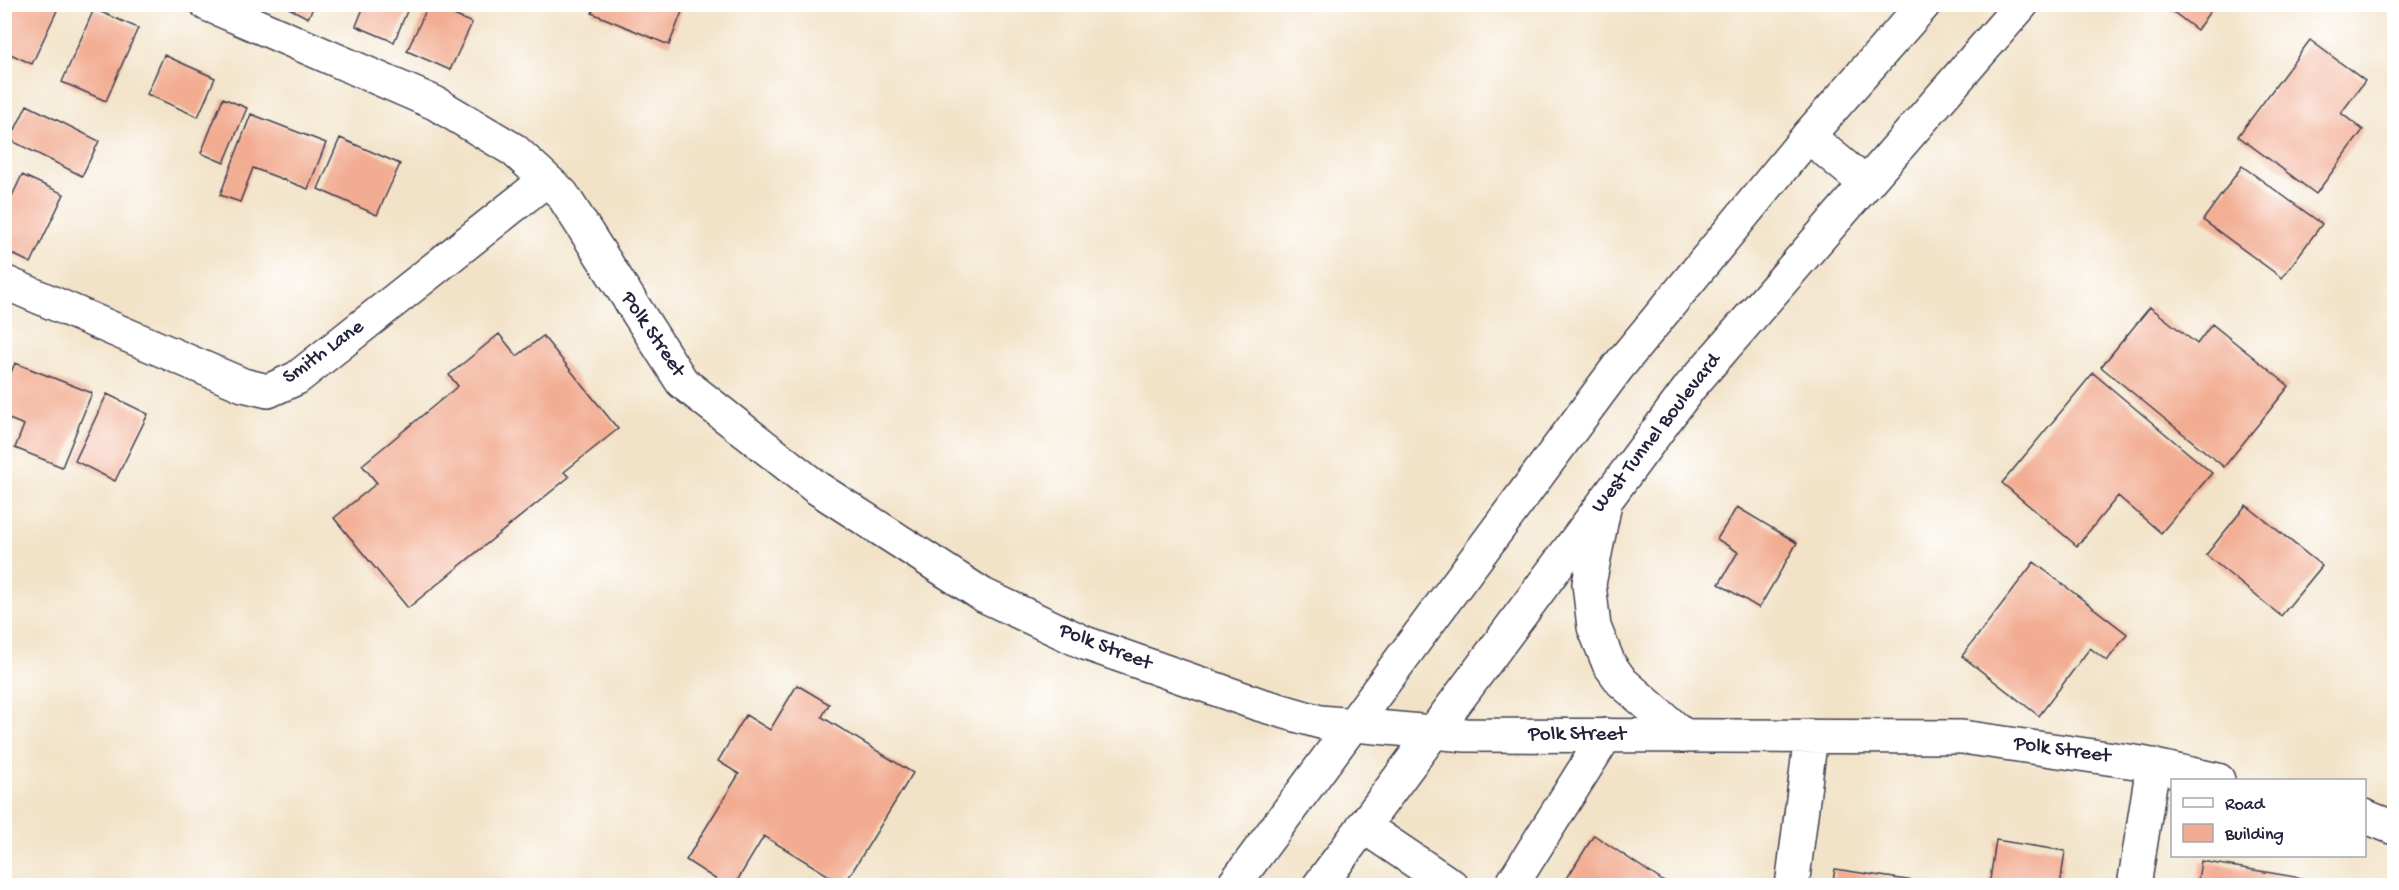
<svg xmlns="http://www.w3.org/2000/svg" width="2399" height="890" viewBox="0 0 2399 890" font-family="'Gochi Hand',sans-serif">
<style>
.building{fill:#f2ac91}
.lines{fill:none;stroke-linecap:round;stroke-linejoin:round}
.minor-casing{stroke:#413f50;stroke-width:36}
.major-casing{stroke:#413f50;stroke-width:36}
.minor{stroke:#fff;stroke-width:33}
.major{stroke:#fff;stroke-width:33}
.labels{text-anchor:middle;dominant-baseline:central;stroke-width:5;stroke-linejoin:round;paint-order:stroke}
.street-label{font-size:21px;fill:#22223b;stroke:#fff}
</style>
<rect width="100%" height="100%" fill="#fff"/>
<filter id="ink" filterUnits="userSpaceOnUse"><feTurbulence type="fractalNoise" baseFrequency=".0167" numOctaves="2"/><feDisplacementMap in="SourceGraphic" scale="12" xChannelSelector="R" yChannelSelector="G"/><feConvolveMatrix kernelMatrix="1 2 1 2 8 2 1 2 1" color-interpolation-filters="sRGB"/></filter>
<filter id="wash" filterUnits="userSpaceOnUse"><feTurbulence type="fractalNoise" baseFrequency=".008" numOctaves="4" result="noise"/><feDisplacementMap in="SourceGraphic" scale="24" xChannelSelector="R" yChannelSelector="G"/><feGaussianBlur stdDeviation="1.35" result="paint"/><feColorMatrix in="noise" values="0 0 0 0 0 0 0 0 0 0 0 0 0 0 0 0 0 1.4 0 .05"/><feComposite in="paint" operator="in"/></filter>
<g filter="url(#wash)">
<rect width="100%" height="100%" fill="#f2e3c8"/>
<g id="blocks">
<path class="building" d="M8,4H60L32,64L4,51V12Z
M281,4H315L308,18Z
M360,4H410L394,42L356,26L364,6Z
M429,4L472,23L450,70L407,51Z
M596,4H685L669,45L592,13Z
M2163,4H2215L2197,30Z
M94,9L138,28L106,101L62,82Z
M2310,40L2365,81L2341,113L2363,130L2316,194L2238,136Z
M164,55L215,78L198,117L147,94Z
M223,98L247,108L224,163L201,153Z
M27,105L99,141L82,176L10,140Z
M251,114L326,143L308,189L253,168L240,202L220,195Z
M340,138L400,164L377,215L318,189Z
M2242,166L2322,224L2282,278L2203,220Z
M22,175L64,194L31,263L4,250V213Z
M2150,307L2197,344L2212,324L2289,386L2224,467L2101,367Z
M499,334L517,356L543,336L618,429L564,472L569,477L408,608L334,518L377,483L362,465L458,386L449,375Z
M15,363L92,393L62,467L15,448L24,425L4,417V389Z
M2093,373L2212,473L2161,533L2118,496L2077,546L2002,483Z
M107,394L148,414L115,481L75,461Z
M2246,505L2322,566L2281,616L2206,555Z
M1737,507L1797,543L1759,608L1719,584L1738,552L1717,539Z
M2034,562L2127,634L2107,661L2090,648L2039,716L1962,656Z
M797,685L829,704L822,717L913,773L844,885L764,836L734,886H726L686,860L739,774L718,761L746,715L770,730Z
M1594,835L1670,886H1562Z
M1996,840L2065,851L2060,886H1989Z
M2201,861L2307,879L2306,886H2197Z
M1835,869L1933,884V886H1832Z"/>
</g>
</g>
<g filter="url(#ink)">
<use href="#blocks" fill-opacity="0" stroke="#413f50" stroke-width="1.5"/>
<g class="lines">
<g class="minor-casing">
<path id="minor" d="M207,4L435,103L514,150L562,194L682,382L817,488L983,595L1085,643L1258,704L1320,722L1466,735L1962,737L2142,763L2218,780
M1808,136L1866,184
M4,282L243,385L268,391L297,378L546,180
M2364,816L2394,828
M1363,826L1452,886
M1511,886L1606,735
M1792,886L1811,736
M2134,886L2153,765"/>
</g>
<g class="major-casing">
<path id="major" d="M1604,508L1589,584L1594,627L1609,664L1622,682L1684,736
M1233,886L1618,367L1808,136L1924,4
M1319,886L1690,387L2022,4"/>
</g>
<use href="#minor" class="minor"/>
<use href="#major" class="major"/>
</g>
</g>
<g class="labels">
<g class="street-label">
<text transform="translate(652 335) rotate(56)">Polk Street</text>
<text transform="translate(324 353) rotate(-36)">Smith Lane</text>
<text transform="translate(1657 434) rotate(-52)">West Tunnel Boulevard</text>
<text transform="translate(1105 648) rotate(21)">Polk Street</text>
<text x="1577" y="735">Polk Street</text>
<text transform="translate(2062 751) rotate(8)">Polk Street</text>
</g>
</g>
<rect width="2399" height="890" fill="none" stroke="#fff" stroke-width="24"/>
<rect x="2171" y="779" width="195" height="78" fill="#ffffff" stroke="#a7a7b1" stroke-width="1.5"/>
<rect x="2183" y="798" width="30" height="9" fill="#ffffff" stroke="#a7a7b1" stroke-width="1.5"/>
<text x="2225" y="809" font-size="18" fill="#22223b">Road</text>
<rect x="2183" y="824" width="30" height="18" fill="#f2ac91" stroke="#a7a7b1" stroke-width="1.5"/>
<text x="2225" y="839" font-size="18" fill="#22223b">Building</text>
</svg>
